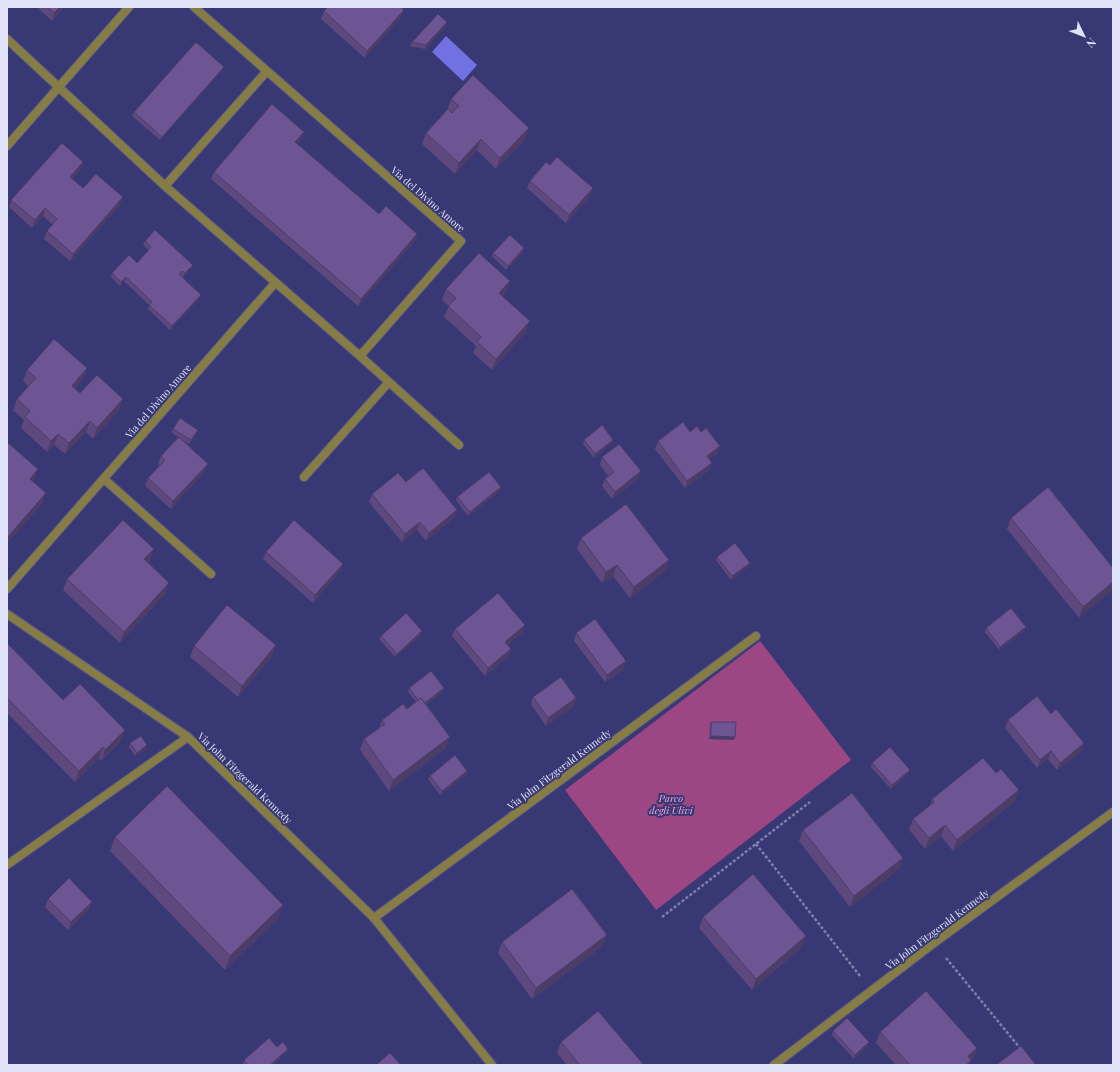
<svg xmlns="http://www.w3.org/2000/svg" width="1120" height="1072" viewBox="0 0 1120 1072" font-family="'Playfair Display',serif">
<style>
.green{fill:#9d4684}
.water{fill:#7171e3}
.lines{fill:none;stroke-linecap:round;stroke-linejoin:round}
.lane-casing{stroke:#535389;stroke-width:10}
.street-casing{stroke:#535389;stroke-width:10}
.path{stroke:#7e7fac;stroke-width:2.5;stroke-dasharray:3 2;stroke-linecap:butt}
.lane{stroke:#867d46;stroke-width:8}
.street{stroke:#867d46;stroke-width:8}
.wall{fill:#5e497f}
.shaded-wall{fill:#4c3c68}
.building{fill:#6d5594;stroke:#4c3c68}
.labels{text-anchor:middle;dominant-baseline:central;stroke-width:4;stroke-linejoin:round;paint-order:stroke}
.street-label{font-size:10px;fill:#e0e2f9;stroke:#383874}
.park-label{font-size:10px;font-style:italic;fill:#f9a6dd;stroke:#383874}
</style>
<rect width="100%" height="100%" fill="#383874"/>
<path class="green" d="M760,641L851,760L656,910L565,790Z"/>
<path class="water" d="M446,36L477,65L463,81L432,52Z"/>
<g class="lines">
<g class="lane-casing">
<path id="lane" d="M304,477L389,382
M374,918L756,636"/>
</g>
<g class="street-casing">
<path id="street" d="M194,7L461,241L360,356
M7,39L165,186L360,356L459,445
M7,146L129,7
M165,186L267,71
M104,479L211,574
M7,589L275,283
M7,614L188,737L374,918L492,1065
M7,865L188,737
M774,1065L934,943L1113,812"/>
</g>
<path class="path" d="M756,844L860,976
M662,917L810,802
M946,958L1020,1048"/>
<use href="#lane" class="lane"/>
<use href="#street" class="street"/>
</g>
<path class="wall" d="M37,7H64L52,21Z
M324,11L401,17L365,58L321,19Z
M446,26L425,49L410,46L412,42Z
M222,70L160,140L132,116L134,112Z
M451,99L529,128L525,139L496,169L477,150L455,174L422,144L426,133L447,110Z
M301,140L297,144L379,214L417,234L415,241L358,306L211,179L214,172Z
M83,162L81,169L72,179L83,188L120,205L70,261L44,239L47,231L53,225L43,216L32,228L9,207L11,200Z
M550,165L593,188L590,196L566,223L527,188L530,181Z
M145,241L193,265L191,268L183,277L181,275L200,298L170,330L148,309L149,305L124,281L120,286L111,277L112,273L137,263L149,250L143,245Z
M523,252L506,270L492,256L493,253Z
M446,289L506,292L502,296L526,332L492,370L473,353L476,346L444,317L449,306L442,300Z
M87,368L83,379L75,388L80,393L119,410L93,439L86,432L65,454L54,445L47,452L21,428L24,420L13,410L17,399L28,386L23,381L27,370Z
M173,429L196,434L189,444L181,439L205,471L171,509L145,486L148,478L160,465L158,464L161,456L178,437L171,432Z
M690,432H701L720,446L717,454L709,459V470L685,488L655,449L658,441Z
M584,440H613L612,443L594,458L583,444Z
M602,457L641,471L638,479L612,499L602,486L605,479L608,476L600,465Z
M406,482L457,510L455,517L426,541L417,530L402,542L369,502L372,494Z
M501,487L500,491L468,516L456,500L457,497Z
M1011,518L1113,568L1079,618L1007,529Z
M581,538L665,571L630,598L613,576L602,583L577,549Z
M154,549L150,560L148,562L169,583L165,594L120,643L63,590L67,579Z
M266,552L343,564L340,571L313,603L263,559Z
M717,557L750,563L749,566L731,580L716,560Z
M525,625L522,633L507,645L508,657L485,676L452,636L455,629Z
M1026,627L1024,631L999,650L985,632L986,628Z
M576,633L624,669L605,682L574,641Z
M421,635L395,657L379,639L381,636Z
M7,643L63,700L121,741L101,761L99,758L75,782L7,713Z
M194,646L272,656L238,697L190,657Z
M409,688L443,691L426,705L446,748L389,791L360,750L364,739L379,728L382,720L407,709L416,702L408,692Z
M533,697L576,698L574,706L546,726L531,704Z
M1051,714L1084,743L1082,751L1057,770L1048,759L1037,768L1005,728L1008,720Z
M711,722L734,740L709,739L710,725Z
M130,743L146,749L135,756L129,747Z
M872,763L910,770L908,774L891,789L871,767Z
M467,771L466,775L440,795L428,779L430,776Z
M996,773L1019,790L1015,801L953,851L941,836L925,849L909,830L913,819L930,806L932,799Z
M803,830L903,858L899,869L850,907L799,841Z
M115,837L278,919L225,970L110,851Z
M48,899L92,902L89,909L68,930L45,907Z
M703,917L802,947L752,990L699,928Z
M502,942L603,946L532,999L498,953Z
M833,1031L868,1046L854,1059L832,1035Z
M880,1032L977,1048L973,1059L971,1061L969,1065H896L876,1043Z
M561,1042L644,1065H567L557,1053Z
M277,1047L288,1049L287,1052L272,1065H243V1064L244,1060Z"/>
<path class="shaded-wall" d="M60,7H64L52,21L54,13Z
M404,10L401,17L365,58L367,51Z
M447,22L446,26L425,49L426,45Z
M224,67L222,70L160,140L162,137Z
M529,128L525,139L496,169L500,158Z
M304,132L301,140L292,150L295,142Z
M481,139L477,150L455,174L459,163Z
M83,162L81,169L67,184L70,177Z
M593,188L590,196L566,223L569,215Z
M123,197L120,205L70,261L73,254Z
M45,208L43,216L32,228L35,220Z
M417,234L415,241L358,306L361,299Z
M524,248L523,252L506,270L508,266Z
M193,265L191,268L183,277L185,273Z
M126,277L124,281L120,286L121,282Z
M510,281L506,292L495,304L499,293Z
M201,295L200,298L170,330L172,326Z
M530,321L526,332L492,370L496,359Z
M87,368L83,379L68,397L72,386Z
M123,399L119,410L93,439L97,428Z
M90,421L86,432L65,454L69,443Z
M198,430L196,434L189,444L191,440Z
M58,434L54,445L47,452L51,441Z
M613,440L612,443L594,458L595,454Z
M720,446L717,454L704,464L707,456Z
M712,463L709,470L685,488L687,481Z
M208,464L205,471L171,509L173,501Z
M38,469L34,480L26,490L30,479Z
M641,471L638,479L612,499L615,492Z
M501,487L500,491L468,516L470,512Z
M46,493L42,504L7,544V538Z
M457,510L455,517L426,541L429,533Z
M420,522L417,530L402,542L405,534Z
M154,549L150,560L140,570L144,559Z
M669,560L665,571L630,598L634,587Z
M750,563L749,566L731,580L732,576Z
M343,564L340,571L313,603L315,595Z
M617,565L613,576L602,583L606,572Z
M1113,582V590L1079,618L1083,607Z
M169,583L165,594L120,643L124,632Z
M525,625L522,633L502,650L505,642Z
M1026,627L1024,631L999,650L1000,647Z
M422,631L421,635L395,657L397,654Z
M276,645L272,656L238,697L242,686Z
M511,649L508,657L485,676L488,668Z
M626,661L624,669L605,682L607,675Z
M444,688L443,691L421,709L422,705Z
M576,698L574,706L546,726L548,718Z
M125,730L121,741L101,761L105,750Z
M711,736L735,737L734,740L709,739Z
M450,737L446,748L389,791L393,780Z
M1084,743L1082,751L1057,770L1060,763Z
M147,745L146,749L135,756L137,753Z
M103,747L99,758L75,782L79,771Z
M1051,751L1048,759L1037,768L1040,760Z
M910,770L908,774L891,789L892,785Z
M467,771L466,775L440,795L442,791Z
M1019,790L1015,801L953,851L957,840Z
M945,825L941,836L925,849L929,838Z
M903,858L899,869L850,907L854,896Z
M92,902L89,909L68,930L71,922Z
M283,905L278,919L225,970L230,956Z
M607,935L603,946L532,999L536,988Z
M806,936L802,947L752,990L756,979Z
M869,1042L868,1046L854,1059L855,1055Z
M977,1048L973,1059L971,1061L969,1065H964L968,1056Z
M288,1049L287,1052L272,1065H270Z"/>
<path class="building" d="M48,7H60L54,13Z
M328,7H401L404,10L367,51L324,11Z
M438,14L447,22L426,45L412,42Z
M196,42L224,67L162,137L134,112Z
M473,75L529,128L500,158L481,139L459,163L426,133L448,109L452,113L459,106L451,99Z
M272,104L304,132L295,142L379,214L386,206L417,234L361,299L214,172Z
M62,143L83,162L70,177L83,188L96,174L123,197L73,254L47,231L57,219L45,208L35,220L11,200Z
M557,157L593,188L569,215L530,181L546,162L550,165Z
M155,230L193,265L185,273L182,271L179,274L201,295L172,326L149,305L152,302L126,277L121,282L112,273L129,255L137,263L151,247L145,241Z
M510,235L524,248L508,266L493,253Z
M479,253L510,281L499,293L530,321L496,359L477,342L481,337L448,306L456,298L446,289Z
M54,339L87,368L72,386L80,393L97,375L123,399L97,428L90,421L69,443L58,434L51,441L25,417L30,411L17,399L36,378L27,370Z
M180,418L198,430L191,440L173,429Z
M683,422L690,432L697,426L701,432L706,428L720,446L707,456L712,463L687,481L658,441Z
M602,425L613,440L595,454L584,440Z
M179,437L208,464L173,501L148,478L165,460L161,456Z
M8,443L38,469L30,479L46,493L7,538V444Z
M619,444L641,471L615,492L605,479L614,472L602,457Z
M423,468L457,510L429,533L420,522L405,534L372,494L398,473L406,482Z
M489,472L501,487L470,512L457,497Z
M1048,487L1113,568V582L1083,607L1011,518Z
M626,504L669,560L634,587L617,565L606,572L581,538Z
M123,520L154,549L144,559L169,583L124,632L67,579Z
M294,520L343,564L315,595L266,552Z
M735,543L750,563L732,576L717,557Z
M498,593L525,625L505,642L511,649L488,668L455,629Z
M227,605L276,645L242,686L194,646Z
M1011,608L1026,627L1000,647L986,628Z
M406,613L422,631L397,654L381,636Z
M595,619L626,661L607,675L576,633Z
M7,643L63,700L80,684L125,730L105,750L103,747L79,771L7,698Z
M431,671L444,688L425,703L421,698L418,700L409,688Z
M561,677L576,698L548,718L533,697Z
M1037,696L1051,714L1056,709L1084,743L1060,763L1051,751L1040,760L1008,720Z
M421,698L450,737L393,780L364,739L385,724L382,720L403,704L407,709Z
M711,722H736L735,737L711,736Z
M141,736L147,745L137,753L130,743Z
M890,747L910,770L892,785L872,763Z
M455,755L467,771L442,791L430,776Z
M983,758L996,773L1001,769L1019,790L957,840L945,825L929,838L913,819L934,802L932,799Z
M167,786L283,905L230,956L115,837Z
M852,793L903,858L854,896L803,830Z
M753,874L806,936L756,979L703,917Z
M69,878L92,902L71,922L48,899Z
M572,889L607,935L536,988L502,942Z
M926,991L977,1048L968,1056L971,1060L966,1065H910L880,1032Z
M598,1011L644,1065H580L561,1042Z
M847,1018L869,1042L855,1055L833,1031Z
M269,1038L277,1047L283,1042L288,1049L270,1065H248L244,1060Z
M1021,1046L1036,1065H996Z
M390,1053L401,1065H376Z"/>
<g class="labels">
<g class="street-label">
<text transform="translate(428 199) rotate(41)">Via del Divino Amore</text>
<text transform="translate(158 401) rotate(-49)">Via del Divino Amore</text>
<text transform="translate(559 769) rotate(-37)">Via John Fitzgerald Kennedy</text>
<text transform="translate(245 778) rotate(44)">Via John Fitzgerald Kennedy</text>
<text transform="translate(937 929) rotate(-37)">Via John Fitzgerald Kennedy</text>
</g>
<g class="park-label">
<text x="671" y="798">Parco<tspan x="671" dy="12">degli Ulivi</tspan></text>
</g>
</g>
<rect width="1120" height="1072" fill="none" stroke="#e0e2f9" stroke-width="16"/>
<g transform="translate(1084 36) rotate(133)" stroke="#383874" stroke-width="3" paint-order="stroke">
<path d="M0-3L7 15L0 10L-7 15Z" fill="#e0e2f9"/>
<text y="-6" font-size="11" font-weight="bold" text-anchor="middle" fill="#e0e2f9">N</text>
</g>
</svg>
